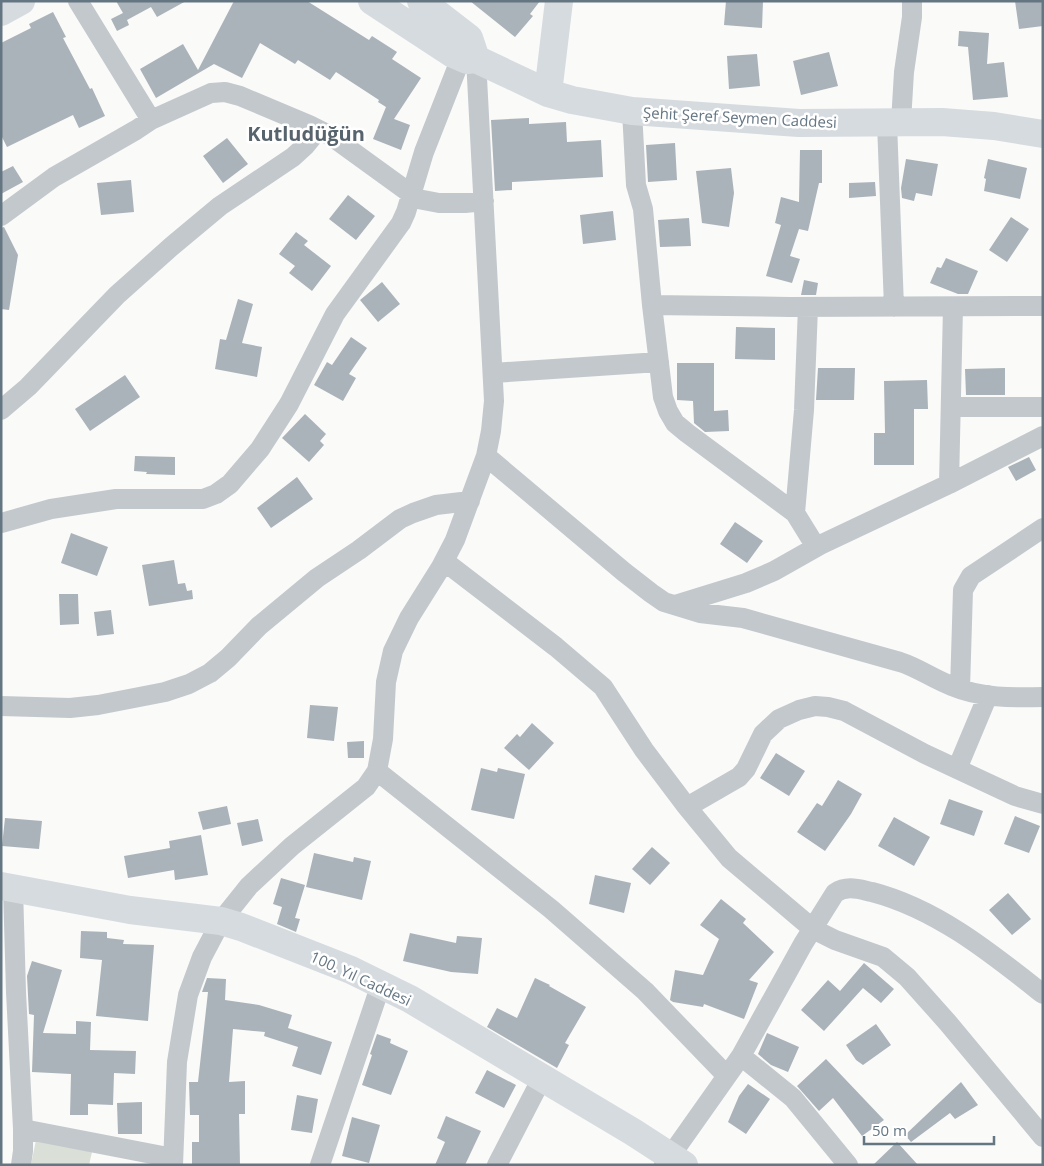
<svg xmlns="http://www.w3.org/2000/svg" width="1044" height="1166" viewBox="0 0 1044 1166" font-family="'Open Sans',sans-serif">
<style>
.green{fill:#dadfd7}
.building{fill:#aab3b9}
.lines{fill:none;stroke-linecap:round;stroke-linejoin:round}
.street{stroke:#c3c8cc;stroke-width:20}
.secondary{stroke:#d6dbdf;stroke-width:28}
.labels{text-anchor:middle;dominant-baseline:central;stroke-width:5;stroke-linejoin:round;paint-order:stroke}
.street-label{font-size:15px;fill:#657683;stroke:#fff}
.district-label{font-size:20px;font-weight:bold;fill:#57646e;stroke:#fff}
</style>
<rect width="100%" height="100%" fill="#fafaf8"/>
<path class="green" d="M36,1140L92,1152L89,1165H31Z"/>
<path class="building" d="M116,1H186L157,17L151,7L127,20L129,25L117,31L111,19L123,13Z
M234,1H307L369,40L372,36L397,52L392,59L421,78L394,119L410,125L401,150L373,139L386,107L378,102L379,100L336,72L330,80L298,60L295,64L260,43L242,78L214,64L156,98L140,69L183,44L198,70Z
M470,1H540L530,14L533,16L515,37Z
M726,1H763L762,28L724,25Z
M1015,1H1043V26L1019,29Z
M53,12L66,37L63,38L90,89L92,88L105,116L79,128L73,115L7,147L1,135V43L31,28L29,24Z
M959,31L989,33L987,64L1004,62L1008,97L973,100L968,47L958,46Z
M829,52L838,86L801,95L793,61Z
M757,54L760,86L729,89L727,56Z
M529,118V124L566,122L567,142L601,140L603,177L512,182V190L495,191L491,120Z
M227,138L248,164L223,183L203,156Z
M675,143L677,180L648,182L646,145Z
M800,150H822V183H819L808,231L799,229L790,256L800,259L792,283L766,276L781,225L775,223L781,197L799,202Z
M906,159L938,164L932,196L916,193L914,201L902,198L901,188Z
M988,159L1027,168L1020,199L984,191L986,179L984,178Z
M13,166L23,182L1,194V172Z
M731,168L734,193L729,227L702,223L696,171Z
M131,180L134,212L101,215L97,183Z
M875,182L876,196L849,198V183Z
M348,195L375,216L356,240L329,219Z
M613,211L616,240L583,244L580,215Z
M1011,217L1029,229L1007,262L989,250Z
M689,218L691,246L660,247L658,220Z
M4,227L18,255L9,310L1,309V228Z
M296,232L308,241L304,245L331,266L312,291L289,273L295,266L279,254Z
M946,258L978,271L968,294H958L930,283L937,267L941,268Z
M804,280L818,283L816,295H801Z
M382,282L400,304L378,322L360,300Z
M238,299L253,304L242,343L262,347L257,377L215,369L220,339L226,340Z
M736,327L775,328V360L735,359Z
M351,337L367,348L349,374L356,378L343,401L314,385L327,362L332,365Z
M677,363H714V411L728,410L729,431L705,432L694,423L693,401L677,400Z
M818,368H855L854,400H816Z
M1005,368V395H966L965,369Z
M125,375L140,397L90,431L75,409Z
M927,380L928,409H914V465H874V433H885L884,381Z
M305,414L326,434L320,441L324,445L309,462L282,438Z
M135,456L175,457V475L146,474L147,472L134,471Z
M1029,457L1036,470L1016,481L1008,467Z
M297,477L313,499L271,528L257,508Z
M735,522L763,541L747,563L720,544Z
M71,533L108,547L97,576L61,563Z
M174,560L178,584L185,583L187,591L192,590L193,599L149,606L142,565Z
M59,594H78L79,624L60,625Z
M111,610L114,634L97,636L94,612Z
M310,705L338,707L334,741L307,738Z
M532,723L554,743L529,770L504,748L517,734L520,737Z
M364,741V758H348L347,742Z
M776,753L805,771L789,796L760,778Z
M481,768L497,772L498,768L525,774L514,819L471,810Z
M838,780L862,794L851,814L825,851L797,832L817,803L822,806Z
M949,799L983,811L974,836L940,824Z
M227,806L231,824L203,830L198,812Z
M1015,816L1040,826L1029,853L1004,844Z
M894,817L930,837L914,866L878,846Z
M5,818L42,821L39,849L2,846Z
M258,819L263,841L242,846L237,823Z
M201,835L208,875L175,880L174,870L128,878L124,856L170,848L169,841Z
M652,847L670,863L650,885L632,869Z
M314,853L353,862L354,857L371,861L362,900L306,887Z
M595,875L631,883L624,913L589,904Z
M281,878L305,885L295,918L300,919L296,932L277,924L282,907L273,904Z
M1008,893L1031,919L1012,935L989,910Z
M721,899L746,919L743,923L774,952L749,980L758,983L744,1019L704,1004L703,1007L673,1002L670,1000L675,970L703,975L719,939L700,925Z
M81,931L107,932V938L124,940L123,944L154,945L148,1021L96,1016L102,960L80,958Z
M410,933L456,943L457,936L482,938L478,974L451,972L403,961Z
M32,961L62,970L43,1033L76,1034V1021L91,1022L90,1050L136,1051L135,1074L114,1073L113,1105L88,1104V1115H70L71,1074L32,1072L34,1015L29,1014L27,976Z
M864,963L894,989L881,1003L863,988L824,1031L801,1010L828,980L840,991Z
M207,978L226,979L225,1000L259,1005L292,1015L288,1028L332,1042L321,1075L292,1066L298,1047L264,1036L265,1032L233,1029L229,1082L245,1081V1114H239L240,1165H192V1142H199V1115H190L189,1082H198L208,992H202Z
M535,978L550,985L549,986L586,1007L565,1043L569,1045L557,1068L487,1027L497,1008L517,1018Z
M876,1024L891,1045L863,1065L856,1060L846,1045Z
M767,1033L799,1047L788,1072L771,1065L758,1054Z
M377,1034L391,1039L390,1043L408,1051L391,1095L362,1085L372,1055L370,1054Z
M826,1059L884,1120L862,1136L833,1098L819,1111L797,1086Z
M487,1070L516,1085L504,1108L475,1093Z
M961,1082L978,1105L955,1119L950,1113L911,1142L905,1135Z
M748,1084L770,1099L746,1134L728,1122L739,1096Z
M297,1095L318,1099L312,1133L291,1130Z
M142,1102V1134H118L117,1103Z
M446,1116L481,1131L465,1165H435L445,1142L437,1138Z
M352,1117L380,1125L369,1163L342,1156Z
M897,1142L918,1165H873Z"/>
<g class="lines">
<path class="street" d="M78,1L151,120
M632,111L636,185L643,209L652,305L663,397L668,411L675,423L687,433L795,513
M901,122L904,72L912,17V1
M887,123L894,307
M1,216L54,177L136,130L151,120L211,93L225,92L240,96L309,125L331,136L418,199L439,203H465L484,201
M652,305L790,307L1043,306
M808,307L804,410L795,513L816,547
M493,373L659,362
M951,407H1043
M1,410L28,387L117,295L172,246L220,206L293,157L305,146L318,130
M486,456L624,572L651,593L664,602L700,613L743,618L900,662C919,668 933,679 952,686C980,698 1013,698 1043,697
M949,484L953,307
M1,523L51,509L116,499H203L216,494L230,484L260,449L289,404L335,314L401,223L406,212L424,152L461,58
M444,561L556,647L603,687L644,750L687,807L729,858L813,929L835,940L883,957L907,977L948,1023L1043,1137
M675,605L746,583L774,571L820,545L949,484L1043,436
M960,689L963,590L971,576L1043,528
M1,706L70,708L98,705L165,692L189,684L210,673L228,658L259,626L317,578L359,550L400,519L413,513L436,505L470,501
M957,769L988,695
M377,771L551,909L645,991L727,1076
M687,807L739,777L746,769L763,734L779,719L799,710L815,706L828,707L844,711L925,754L1015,796L1043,804
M13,888L16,992L23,1129V1151L21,1165
M741,1056L793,1098L848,1165
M23,1129L173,1158
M173,1165L177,1062L188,995L202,957L221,921L249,886L292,846L366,787L377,771L383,739L386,682L393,651L409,618L441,567L455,540L486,456L491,431L494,401L476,59
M320,1165L381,984
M497,1165L542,1078
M664,1165L741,1056L803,944L835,893C847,885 858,889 872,892C937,909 991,953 1043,994"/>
<path class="secondary" d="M372,1L453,54L467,60L476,59L548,93L572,100L632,111L799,123L942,122L994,126L1043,134
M421,1L469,38L476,59
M1,12L21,1
M548,93L559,1
M1,886L130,910L221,921L241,927L351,970L410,999L633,1132L684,1165"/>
</g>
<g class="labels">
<g class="street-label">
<text transform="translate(740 117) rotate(3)">Şehit Şeref Seymen Caddesi</text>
<text transform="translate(361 978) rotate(25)">100. Yıl Caddesi</text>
</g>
<g class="district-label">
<text x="306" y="133">Kutludüğün</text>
</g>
</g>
<rect width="1044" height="1166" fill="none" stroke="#657683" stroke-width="5"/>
<path d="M864 1136v8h130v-8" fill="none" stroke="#657683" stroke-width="2.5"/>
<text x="872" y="1136" font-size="15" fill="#657683" stroke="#ffffff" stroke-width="4" paint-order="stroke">50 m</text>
</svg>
